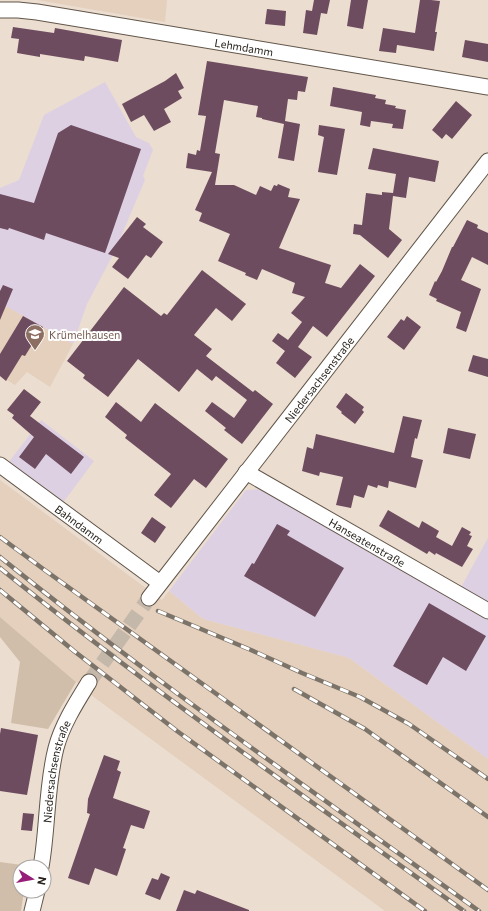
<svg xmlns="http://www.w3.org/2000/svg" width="488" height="911" viewBox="0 0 488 911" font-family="Commissioner,sans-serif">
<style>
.commercial{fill:#ded0e3}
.built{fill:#e4d0bd}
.green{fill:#d1beaa}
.building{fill:#6e4c5f}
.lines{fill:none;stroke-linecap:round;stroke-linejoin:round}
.street-tunnel{stroke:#c4b8ab;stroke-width:15;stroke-dasharray:15 8;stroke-linecap:butt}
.street-casing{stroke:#615549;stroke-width:17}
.street{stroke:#fff;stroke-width:15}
.rail-casing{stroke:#7c7369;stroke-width:4.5}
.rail{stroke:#fff;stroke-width:3;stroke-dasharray:9;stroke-linecap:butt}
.labels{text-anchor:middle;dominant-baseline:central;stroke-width:4;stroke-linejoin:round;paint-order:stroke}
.street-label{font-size:11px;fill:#27221c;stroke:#fff}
.education-label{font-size:11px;fill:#785e54;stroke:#fff;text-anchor:start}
</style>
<rect width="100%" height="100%" fill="#ebddcf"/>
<path class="commercial" d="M105,82L136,137L149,143L153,150L143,176L145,180L114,253L87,304L73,344L0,303V188L19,180L44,115Z
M41,420L94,461L62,504L8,463Z
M266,489L488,620V759L349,658L203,619L169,591L246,490Z
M488,538V605L460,589Z"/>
<path class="built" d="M37,0H167L165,22Z
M0,303L73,344L65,359L50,387L27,372L15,385L0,376Z
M0,480L162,600L169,591L203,619L349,658L488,759V911H385L95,698L0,617Z"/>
<path class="green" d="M0,617L76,682L48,729L11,723L20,662L0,637Z
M0,862L29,866V867H20V891H24L21,911H0Z"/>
<path class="building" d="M314,0H330L327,14L321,13L317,35L303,33L306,10L312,11Z
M351,0H368L363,29L347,26Z
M420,0H431L440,1L435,32H437L434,51L397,45L396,53L379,51L383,28L415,33Z
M267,9L286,11L285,26L265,24Z
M13,27L54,33L55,28L122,40L118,62L85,56L84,61L40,54V57L17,53L19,39L11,38Z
M465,40L488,44V62L462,57Z
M207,61L308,77L305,92L298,91L297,100L288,99L285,121L300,124L294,161L278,158L284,124L262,119V118L256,117L258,106L224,100L215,153L220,154L215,185H234L256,195L260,186L271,191L274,185L277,186L278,184L290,189L288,197L300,199L279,248L331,265L325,283L341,288L360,264L375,276L327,337L313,326L298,347L312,357L295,378L276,363L285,351L272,341L278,333L288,340L302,322L291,313L305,297L292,293L295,283L262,269L257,280L245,275L246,273L218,261L230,234L199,221L202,213L195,210L212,172L186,168L188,153L196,155L197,150L200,151L206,116L198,115Z
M176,73L184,88L178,91L182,98L164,109L171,122L154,131L144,115L131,122L122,104L165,81Z
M333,87L376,95L375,98L386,100L385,104L396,106L395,108L406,110L403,129L392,128L393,124L371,121L370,127L360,125L362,112L330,106Z
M456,101L472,115L452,139L446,134L442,139L432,130Z
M71,125L141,149L105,253L46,233L44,240L9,228L8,230L0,228V194L34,203L58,133Z
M319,125L345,129L337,175L318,172L324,137L318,135Z
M373,148L439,161L435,182L409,177L406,198L393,196L389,229L402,240L388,258L360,235L353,234L354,224L362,225L366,193L382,195V192L393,193L396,174L368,169Z
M137,217L146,224L143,227L163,242L151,258L146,255L128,279L112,267L119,258L108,254Z
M467,220L478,225L477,228L488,233V265L472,257L461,280L481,289L466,332L456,328L461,312L436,301L437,299L429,295L435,281L436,282L442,271L452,247H453Z
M202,270L246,304L232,321L216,308L194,335L212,349L206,356L253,392L255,390L273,404L242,444L224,430L226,428L205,411L212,402L234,418L247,400L216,376L212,381L197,369L179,392L138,359L108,397L83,378L85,375L67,361L124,287L161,316L164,313L167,315Z
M3,285L13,289L0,320V291Z
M23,316L43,327L25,356L22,355L6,381L0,376V354Z
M407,316L421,327L404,350L387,337L401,319L404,321Z
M473,355L488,359V377L468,371Z
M24,389L41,402L30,416L84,457L71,474L46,454L35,469L19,457L34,437L12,418L14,415L7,410Z
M346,393L364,407L362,410L364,412L355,424L341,413L342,412L336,407Z
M116,402L141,422L155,403L228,459L206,488L194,479L171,508L154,495L171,474L125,438L127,435L105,417Z
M403,416L422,420L417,439L415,438L411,457L423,460L416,488L389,481L388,488L378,485L377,488L368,485L364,498L354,495L351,508L336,505L343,477L320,472L319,476L302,471L307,447L313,449L316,434L394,453Z
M448,428L476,434L470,459L443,453Z
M388,510L419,528L422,521L439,531L436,537L452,546L462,527L471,532L469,535L472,536L467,546L473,549L462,567L436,553L435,555L429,551L427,554L379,526Z
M152,517L166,527L155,543L141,533Z
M277,524L290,531L287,535L344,568L315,617L244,576L252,563L254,564Z
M429,603L486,636L466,671L443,657L427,685L393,666Z
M1,728L38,735L27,795L0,791V734Z
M104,755L120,761L117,770L121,772L113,798L150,811L144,829L131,825L123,848L126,849L117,876L95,868L89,885L68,878L90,814L87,813L88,799Z
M23,813L34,814L32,831L21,830Z
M161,873L170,877L160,900L145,894L152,878L158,880Z
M184,890L195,894L197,890L249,910V911H176Z"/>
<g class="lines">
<path class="street-tunnel" d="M89,682L149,598"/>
<g class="street-casing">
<g id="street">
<path id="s1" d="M0,10H18L37,12L488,87"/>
<path id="s2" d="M0,465L160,583"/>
<path id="s3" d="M246,472L488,611"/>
<path id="s4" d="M149,598L488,161"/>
<path id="s5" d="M41,867C48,828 46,787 56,748C62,725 76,703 89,682"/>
<path d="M32,911L37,891"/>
</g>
</g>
<use href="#street" class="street"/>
<g class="rail-casing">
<path id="rail" d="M0,537L46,571L488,890
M0,557C155,682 318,795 479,911
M0,568C150,689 308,799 464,911
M0,590L74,651L177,731L425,911
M158,611L251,650L302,673L360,697L409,724L488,779
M294,689L365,729L488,817"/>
</g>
<use href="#rail" class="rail"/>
</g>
<defs>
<g id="school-pin" transform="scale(1)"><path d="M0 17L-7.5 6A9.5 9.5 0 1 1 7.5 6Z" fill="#8d6e63" stroke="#fff"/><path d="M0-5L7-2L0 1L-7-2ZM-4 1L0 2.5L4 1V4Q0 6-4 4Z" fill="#fff"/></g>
</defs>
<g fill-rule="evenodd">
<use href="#school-pin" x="35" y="334"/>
</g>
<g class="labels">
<g class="street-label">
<text stroke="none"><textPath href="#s1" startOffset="247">Lehmdamm</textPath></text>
<text stroke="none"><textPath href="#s4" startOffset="277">Niedersachsenstraße</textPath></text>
<text stroke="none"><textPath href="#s2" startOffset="99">Bahndamm</textPath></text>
<text stroke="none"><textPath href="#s3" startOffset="140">Hanseatenstraße</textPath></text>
<text stroke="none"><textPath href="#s5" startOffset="97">Niedersachsenstraße</textPath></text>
</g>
<g class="education-label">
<text x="49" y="334">Krümelhausen</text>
</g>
</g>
<g transform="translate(32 879) rotate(101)"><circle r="19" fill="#ffffff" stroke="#a9a7a4"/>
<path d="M0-3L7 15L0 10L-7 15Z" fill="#971e78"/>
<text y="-6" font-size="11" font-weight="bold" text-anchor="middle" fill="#27221c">N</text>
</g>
</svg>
